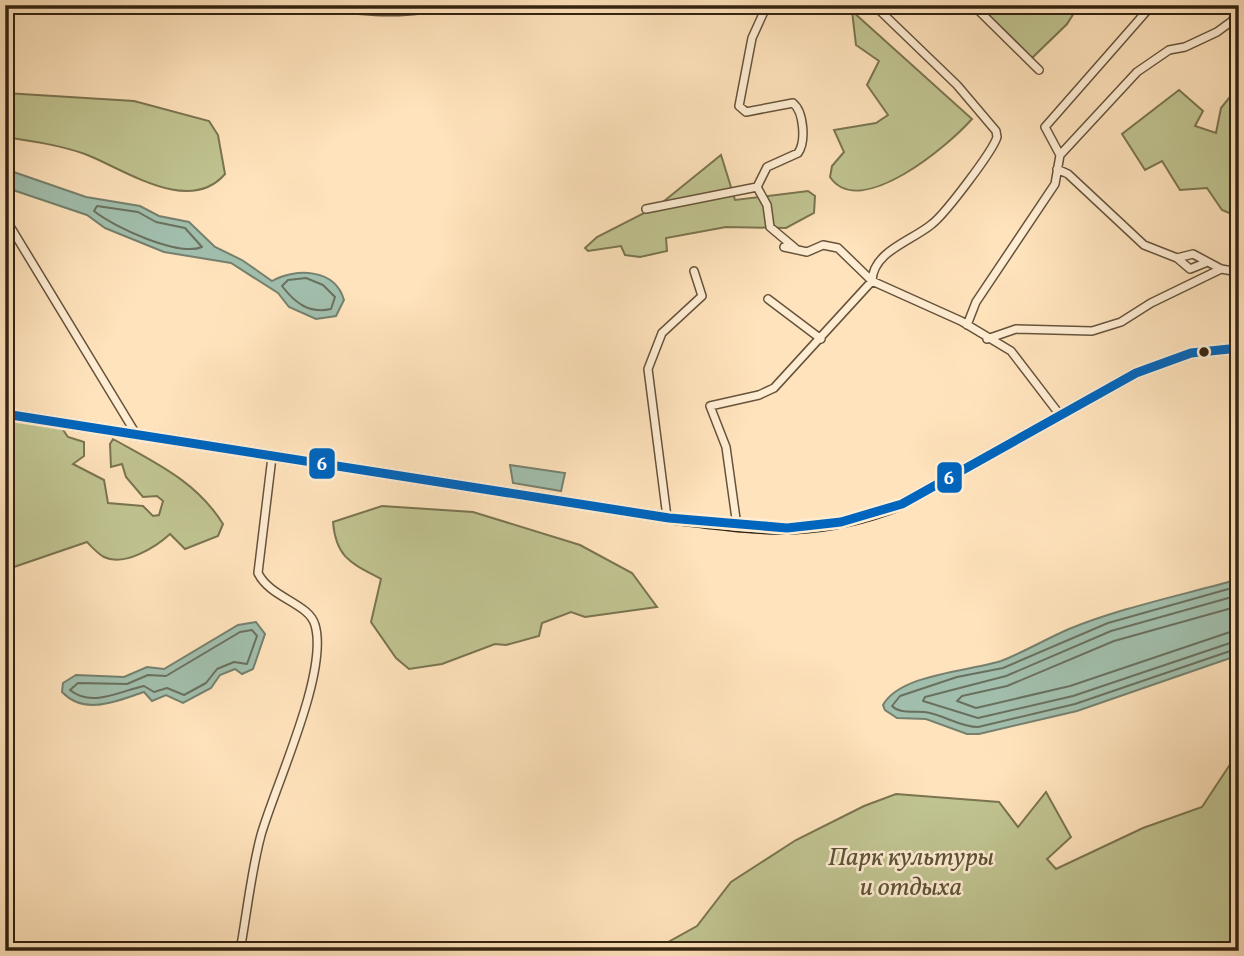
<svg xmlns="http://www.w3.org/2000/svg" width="1244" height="956" viewBox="0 0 1244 956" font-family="Vollkorn,serif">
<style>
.green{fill:#c0c491;stroke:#7a7450;stroke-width:2}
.water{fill:#a1beac;stroke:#75806e;stroke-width:2}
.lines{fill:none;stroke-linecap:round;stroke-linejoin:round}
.shore{stroke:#6a705e;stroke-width:2}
.minor-casing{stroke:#66533b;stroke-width:10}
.secondary-casing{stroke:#332310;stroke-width:13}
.minor{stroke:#ffedd3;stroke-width:7}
.secondary{stroke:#ffedd3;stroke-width:10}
.bus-1-casing{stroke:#ffedd3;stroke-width:14}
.bus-1{stroke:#0065bd;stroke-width:9}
.bus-dot{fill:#332310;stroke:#ffedd3;stroke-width:2.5}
.labels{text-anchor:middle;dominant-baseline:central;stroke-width:5;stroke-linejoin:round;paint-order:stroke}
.park-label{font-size:26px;font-style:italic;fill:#5d5337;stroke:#ffedd3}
.line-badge{stroke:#ffedd3;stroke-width:2.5}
.badge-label{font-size:19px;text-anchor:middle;font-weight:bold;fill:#fff}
</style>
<rect width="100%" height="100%" fill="#ffe3bc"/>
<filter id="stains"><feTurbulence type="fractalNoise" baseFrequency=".00286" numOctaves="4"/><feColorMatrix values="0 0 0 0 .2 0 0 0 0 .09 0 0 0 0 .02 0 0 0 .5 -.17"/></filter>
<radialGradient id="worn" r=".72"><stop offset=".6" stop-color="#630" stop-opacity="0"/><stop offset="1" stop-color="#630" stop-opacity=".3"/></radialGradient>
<path class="green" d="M978,5H1079L1067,24L1032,58Z
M852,11L972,119C949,145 860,221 830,177L832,166L844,152L834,130L876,123L888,115L867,85L879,61L856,45Z
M1239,66V209L1229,213L1222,210L1207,188L1180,190L1162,161L1145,170L1122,134L1179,90L1203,111L1195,126L1216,133L1221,108L1234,92L1232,77Z
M5,93L134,101L209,121L218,135L225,174C189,216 124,169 85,154C59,145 32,141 5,137Z
M721,155L735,200L808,191L815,196L814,213L786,228L726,227L666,238L667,251L640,257L625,255L621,246L588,251L585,248L597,237L658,206Z
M5,419L61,427L68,437L84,442V456L73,464L104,480L108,503L143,506L153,516L159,515L163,501L157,496L143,497L126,477L122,464L111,467L110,444L113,439C156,463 197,482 223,524L218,536L185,549L170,534C156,547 124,567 104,557C98,554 92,547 87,542L5,570Z
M382,506L473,512L580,545L632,573L657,607L585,617L571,612L542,623L539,636L506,645L495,644L442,664L409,669L396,658L371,622L381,579C351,563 336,558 333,522Z
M1239,758V951H652L697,926L731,882L796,840L864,806L896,794L999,802L1018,827L1046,792L1071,837L1047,859L1056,869L1143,828L1202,807L1231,763Z"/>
<path class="water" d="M5,169L86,197L140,206L159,216L189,222L215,247L242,260L272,281C295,268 335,268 344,300L336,316L316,319L289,307L278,293L231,263L164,252L105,228L87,215L10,189L5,186Z
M510,465L565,473L561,491L513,483Z
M1239,579V655L1077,711L979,734H967L926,719L897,718L885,710L883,705C900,674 970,671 1001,661C1024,652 1046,639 1069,629C1123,607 1183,595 1239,579Z
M256,622L265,634L253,669L242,674L235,669L220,675L211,688L183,703L166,695L152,701L144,692C116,701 85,716 62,692L63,683L76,675L124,677L147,667L164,669L238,625Z"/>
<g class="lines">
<path class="shore" d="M97,206L138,212L156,222L185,228L202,247C178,257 114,227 94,211Z
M306,278L323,285L335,297L331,309C309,314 295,303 282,286L288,280Z
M1239,586L1108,623L1003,668L957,677L900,696L892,706C900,714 912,711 924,712C943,714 959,727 978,727L1075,704L1239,648
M1239,595L1111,631L1006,676L925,697L923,701L978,718L1073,696L1239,640
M1239,606L1114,641L1007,686L962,696L957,701L976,708L1070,686L1239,629
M252,630L257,636L247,664L234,662L217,669L206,683L184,695L167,688L154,692L144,686C120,691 92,708 70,690L78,683L127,684L148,675L166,676L240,632Z"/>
<g class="minor-casing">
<path id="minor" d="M303,5C342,8 404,18 441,5
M973,5L1039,70
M1060,155L1045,127L1152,5
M1057,169L1068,174L1144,245L1177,258L1193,254L1221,269L1239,272
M757,187L767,167L798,153C806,142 804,112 793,103L746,112L739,106L752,38L767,5
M646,209L757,187L767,205L770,227L795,248
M5,218L136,434
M784,247L807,252L823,245L838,248L872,281L961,321L1011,351L1060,415
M1177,258L1190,269L1205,263
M768,299L821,339
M967,325L976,302L1055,184L1060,155L1137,72L1169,50L1185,47L1217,32L1232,21L1239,10
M987,339L1016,329L1092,331L1121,322L1151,303L1221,269
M667,517L648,369L662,333L702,296L694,271
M737,526L726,447L710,406L759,395L774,388L872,281C873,251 912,241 932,224C945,214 993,151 997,137L996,131L957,85L874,5
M240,951C247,913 251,872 261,835C275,786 329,672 315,625C309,603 270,598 258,573L272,457"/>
</g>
<g class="secondary-casing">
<path id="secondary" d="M5,414L669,518C762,529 812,539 902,504L1136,373L1191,353L1239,348"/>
</g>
<use href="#minor" class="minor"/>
<use href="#secondary" class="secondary"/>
<g class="bus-1-casing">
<path id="bus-1" d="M5,414L669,518L787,528L841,522L902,504L1136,373L1191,353L1239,348"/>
</g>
<use href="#bus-1" class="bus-1"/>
</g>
<circle class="bus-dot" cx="1204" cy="352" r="6"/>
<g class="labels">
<g class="park-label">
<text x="911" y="858">Парк культуры<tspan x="911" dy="30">и отдыха</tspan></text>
</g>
</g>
<g class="line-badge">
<rect x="308" y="447" width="28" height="33" rx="7" fill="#0065bd"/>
<rect x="936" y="461" width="27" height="33" rx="7" fill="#0065bd"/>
</g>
<g class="badge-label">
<text x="322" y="470">6</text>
<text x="949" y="484">6</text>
</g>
<rect width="1244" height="956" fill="none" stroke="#ffe3bc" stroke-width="28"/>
<rect x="7" y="7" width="1230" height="942" fill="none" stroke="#332310" stroke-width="3.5"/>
<rect x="14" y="14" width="1216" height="928" fill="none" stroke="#332310" stroke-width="2"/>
<rect width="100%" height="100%" filter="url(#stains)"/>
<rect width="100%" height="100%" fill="url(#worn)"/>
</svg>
